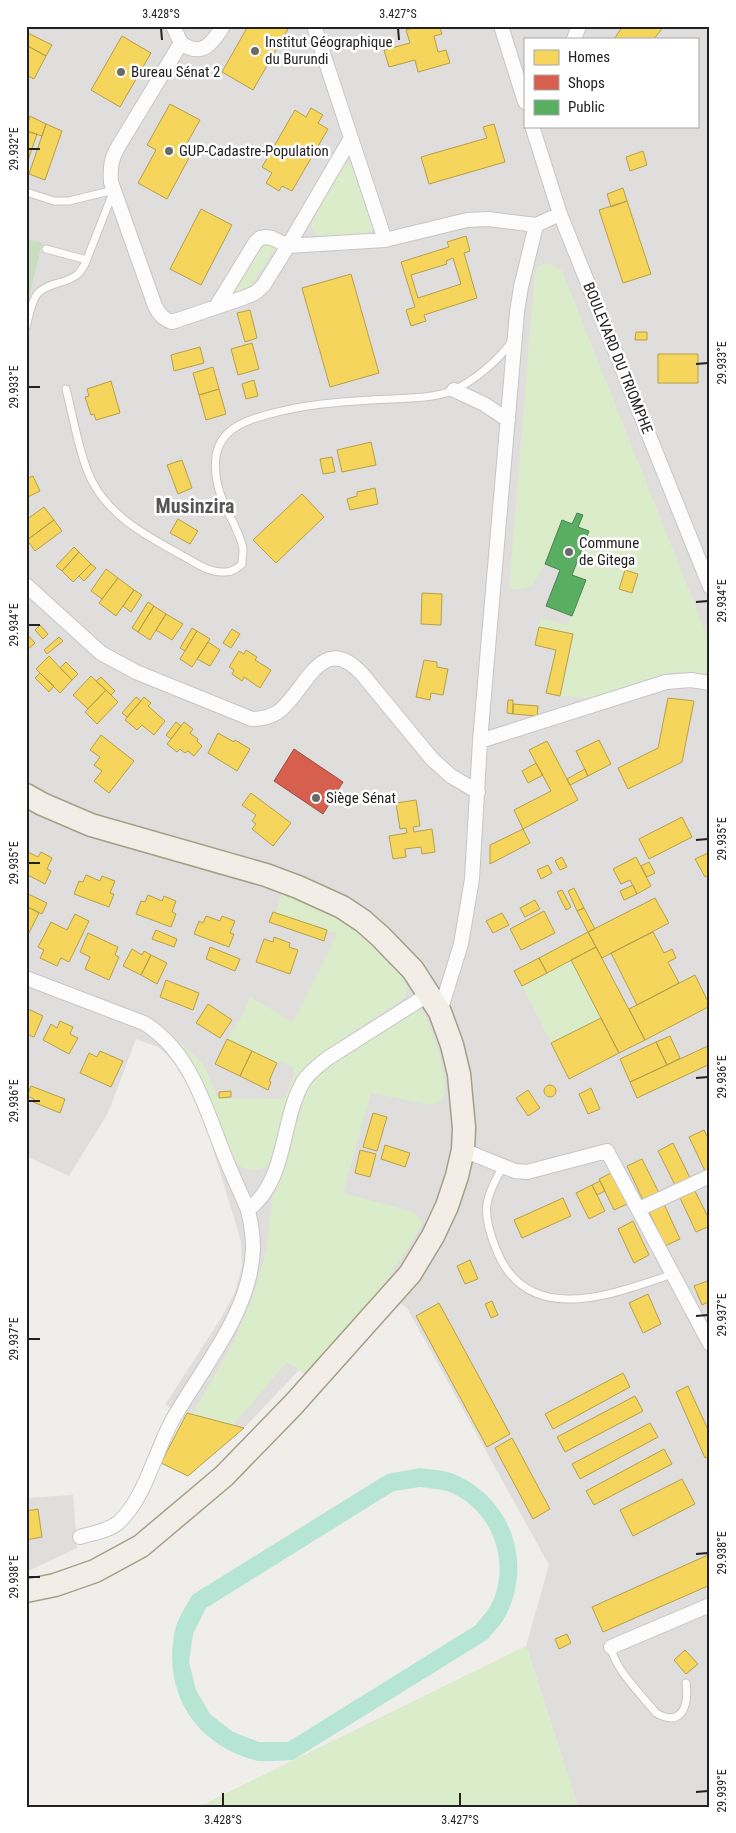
<svg xmlns="http://www.w3.org/2000/svg" width="736" height="1833" viewBox="0 0 736 1833" font-family="'Roboto Condensed',sans-serif">
<style>
.residential{fill:#dfdedc;fill-rule:evenodd}
.grass{fill:#dbeccb}
.forest{fill:#c9dec1}
.pitch{fill:#b7e5d5;fill-rule:evenodd}
.parking{fill:#e0dfde}
.homes{fill:#f6d55c;stroke:#b69f4b;fill-rule:evenodd}
.shops{fill:#d6604d;stroke:#a04d40}
.public{fill:#5aae61;stroke:#49844e}
.lines{fill:none;stroke-linecap:round;stroke-linejoin:round}
.lane-casing{stroke:#c7c6c5;stroke-width:9}
.street-casing{stroke:#c7c6c5;stroke-width:16}
.primary-casing{stroke:#a69e87;stroke-width:25}
.lane{stroke:#fdfcfc;stroke-width:7}
.street{stroke:#fdfcfc;stroke-width:14}
.primary{stroke:#f2eee7;stroke-width:22}
.ticks{fill:none;stroke:#222;stroke-width:2}
.poi-dot{fill:#6a6968;stroke:#fff;stroke-width:2}
.labels{text-anchor:middle;dominant-baseline:central;stroke-width:5;stroke-linejoin:round;paint-order:stroke}
.poi-label{font-size:15px;fill:#222;stroke:#fff;text-anchor:start}
.street-label{font-size:15px;fill:#222;stroke:#fff}
.district-label{font-size:20px;font-weight:bold;fill:#555;stroke:#fff}
.neatline{fill:none;stroke:#222;stroke-width:2}
.ticks-label{font-size:12px;text-anchor:middle;fill:#222}
</style>
<rect width="100%" height="100%" fill="#f0eeeb"/>
<path class="residential" d="M26,26H710V1803L701,1807H578L526,1646L549,1565L407,1308L378,1287L244,1428L187,1413L165,1405L221,1318L235,1292L242,1266L241,1241L206,1126L189,1087L176,1066L168,1056L158,1047L136,1039L108,1113L69,1176L26,1156ZM525,39H697V126H525Z
M73,1495L77,1548L26,1572V1498Z"/>
<path class="grass" d="M344,163H349L356,169L373,221V229L364,235L322,236L316,234L312,228V220Z
M263,244H269L276,247L251,285L247,289L231,295Z
M543,264H551L562,271L710,643V678L680,672L669,673L599,695L586,698L560,696L573,634L539,627L541,618L568,625L586,581L572,575L589,531L578,527L582,515L577,513L572,524L532,585L523,589H509L535,272L537,268Z
M282,892C299,899 316,905 332,912C350,921 404,970 408,989L404,998C378,1018 310,1054 295,1081C283,1106 280,1136 270,1162L266,1167C251,1173 238,1169 230,1156L200,1076L193,1062L177,1040L203,1063L216,1095L219,1098L281,1099L285,1097L294,1074V1068L280,1061L277,1063L227,1039L241,1018L250,997L293,1022L337,934L276,913Z
M571,960L601,1018L551,1043L522,986Z
M417,1010L424,1013C433,1033 450,1078 443,1099L436,1104L431,1105L371,1093L343,1193L414,1212L422,1221L421,1227L392,1271L382,1290L308,1376L287,1362L233,1425L192,1415L233,1343L254,1294L266,1251L272,1201L307,1091L317,1077L329,1066Z
M526,1646L578,1807H198Z"/>
<path class="forest" d="M26,239L42,243L29,298L26,297Z"/>
<path class="pitch" d="M420,1468C431,1470 444,1470 454,1474C508,1497 532,1557 508,1611C504,1621 495,1630 488,1639L293,1760C281,1760 266,1763 254,1760C194,1744 162,1691 175,1630C178,1618 186,1606 192,1595L387,1474ZM420,1487C429,1488 439,1489 447,1491C491,1507 512,1561 492,1603C488,1611 481,1618 476,1625L288,1742H259L233,1732L210,1714L196,1690L189,1662L193,1634L206,1608L394,1491Z"/>
<path class="parking" d="M325,146L332,158L301,214L294,201Z
M243,229L257,230L224,284L210,283Z"/>
<path class="homes" d="M248,26H283L288,29L253,90L222,72Z
M419,26H439L442,34L434,36L438,52L446,50L450,63L418,72L415,60L389,67L384,50L410,43L406,30Z
M623,26H664L654,39H614Z
M28,33L52,45L46,56L26,45V37Z
M122,36L151,53L120,107L91,90Z
M26,45L46,56L34,79L26,75Z
M170,104L200,120L182,152L190,156L167,199L138,183L156,150L147,145Z
M311,108L323,115L318,123L328,129L292,191L282,186L279,191L266,183L272,173L262,167L295,110L306,117Z
M30,116L46,124L42,136L26,131Z
M46,124L62,131L45,180L29,174Z
M494,124L505,162L429,184L421,157L487,138L483,127Z
M26,131L37,134L26,166Z
M643,151L647,165L630,171L626,157Z
M623,188L627,201L611,207L607,194Z
M627,201L651,274L623,283L599,210Z
M201,209L232,225L201,285L170,269Z
M466,236L470,251L464,253L477,298L424,315L426,321L411,326L406,310L415,307L401,262L449,247L447,242ZM453,258L461,284L418,298L411,275L447,264L446,261Z
M351,274L379,373L330,387L302,288Z
M250,310L257,338L245,342L237,313Z
M636,332H647V340H635Z
M252,343L259,369L238,375L231,349Z
M200,347L204,363L174,371L171,355Z
M658,354H698V383H658Z
M213,367L219,389L199,395L193,373Z
M254,380L258,396L246,399L242,384Z
M111,381L120,413L96,420L94,414L91,415L85,397L89,396L87,389Z
M219,389L226,414L206,420L199,395Z
M371,442L376,465L342,472L337,450Z
M332,457L335,472L323,474L320,459Z
M182,460L192,488L178,494L167,465Z
M33,476L40,491L26,498V479Z
M375,488L378,504L350,510L347,499L357,496V492Z
M302,494L324,517L276,563L253,540Z
M44,507L54,520L27,540L26,520Z
M178,519L198,531L190,544L170,533Z
M54,520L62,531L35,551L27,540Z
M74,547L79,552L62,571L56,566Z
M79,552L91,564L73,582L62,571Z
M91,564L96,568L84,581L79,576Z
M106,569L118,578L102,599L91,591Z
M625,570L638,574L632,593L619,589Z
M118,578L134,590L116,616L99,603Z
M134,590L142,595L131,612L123,606Z
M422,593L442,594L441,625L421,624Z
M148,602L154,606L138,632L132,628Z
M154,606L166,614L150,640L138,632Z
M166,614L183,624L172,640L156,630Z
M40,625L48,634L43,639L35,630Z
M539,627L573,634L560,696L546,693L556,650L535,645Z
M192,628L197,631L185,651L180,648Z
M232,629L240,634L231,648L223,643Z
M197,631L210,639L192,667L180,659Z
M26,633L35,643L26,651Z
M59,637L63,641L47,654L44,650Z
M208,642L220,650L210,666L197,659Z
M246,650L257,657L255,660L271,670L260,688L244,677L242,681L232,674L234,670L229,667L239,651L244,654Z
M49,656L72,680L60,693L36,669Z
M424,660L437,662V667L448,669L443,695L431,693L430,700L416,697Z
M66,662L78,674L72,680L60,668Z
M40,673L54,686L49,692L35,678Z
M91,676L106,690L88,709L73,695Z
M101,677L115,691L111,695L96,681Z
M106,690L118,702L97,724L85,712Z
M136,697L141,701L127,717L122,713Z
M144,697L151,703L148,706L165,721L154,735L142,725L137,730L125,720Z
M668,698L694,701L682,762L628,789L618,768L658,748Z
M508,700H513V714L507,713Z
M513,704L538,706L537,716L513,714Z
M176,722L181,726L171,739L166,735Z
M184,722L193,729L190,733L198,739L197,741L202,746L194,756L188,751L185,753L180,749L177,752L167,744Z
M218,733L234,742L235,740L250,749L237,771L208,753Z
M101,735L134,761L109,793L94,781L102,771L94,765L100,757L90,750Z
M599,740L611,764L588,776L576,751Z
M547,741L578,800L523,829L514,810L551,791L529,750Z
M536,763L543,775L528,783L522,771Z
M585,769L588,776L570,785L567,779Z
M251,793L291,823L273,846L252,829L256,824L252,821L256,815L242,805Z
M416,800L420,826L413,827L414,832L432,829L435,852L422,854L421,847L405,849L406,857L393,859L389,836L407,833L406,828L400,829L396,803Z
M682,817L692,837L649,859L639,839Z
M523,829L530,843L490,864V845Z
M26,851L38,857L41,852L52,858L47,869L51,871L45,884L26,874Z
M708,853L710,857V875L705,877L695,859Z
M562,857L567,867L560,870L555,861Z
M636,857L651,886L637,894L630,880L621,884L613,869Z
M649,862L655,873L647,877L641,866Z
M548,865L552,873L541,879L537,870Z
M86,875L100,881L102,876L115,881L110,893L114,894L109,907L74,894L79,881L83,882Z
M633,885L637,894L624,900L620,891Z
M574,888L584,908L577,911L568,891Z
M562,890L571,907L566,910L557,892Z
M26,893L47,903L42,914L26,906Z
M148,895L162,901L164,896L176,901L172,912L176,914L171,927L136,914L141,901L145,902Z
M655,898L669,923L602,958L588,932Z
M535,900L540,909L525,917L520,908Z
M26,906L39,913L27,937L26,936Z
M584,908L595,929L588,932L577,911Z
M544,911L555,933L521,950L510,929Z
M273,912L327,930L324,941L269,922Z
M502,913L509,925L493,933L486,921Z
M75,914L89,921L69,962L61,958L57,966L40,958L44,950L38,947L51,922L67,930Z
M206,916L220,921L222,916L235,921L230,933L234,934L229,947L194,934L199,921L203,923Z
M156,930L177,939L174,947L152,939Z
M588,932L596,947L547,973L539,958Z
M653,932L664,953L672,949L676,958L668,962L679,983L637,1005L611,953Z
M88,933L118,947L115,955L119,957L109,980L85,969L90,957L80,952Z
M274,937L290,943L289,947L298,950L290,974L256,962L264,939L273,942Z
M210,947L240,959L235,971L206,959Z
M596,947L645,1040L619,1053L571,960Z
M132,949L142,955L144,951L151,955L141,975L123,966Z
M151,955L167,963L157,984L141,975Z
M539,958L547,973L522,986L514,971Z
M695,975L710,1006L645,1040L629,1009Z
M166,980L199,993L193,1010L160,997Z
M208,1004L232,1020L220,1038L196,1023Z
M26,1008L43,1016L34,1037L26,1034Z
M601,1018L619,1053L569,1079L551,1043Z
M60,1021L73,1027L70,1034L78,1038L69,1054L43,1040L51,1024L57,1028Z
M670,1036L680,1058L667,1065L656,1042Z
M227,1039L252,1051L240,1076L215,1064Z
M656,1042L667,1065L630,1082L620,1059Z
M710,1045V1064L637,1098L630,1082Z
M100,1051L123,1061L111,1087L80,1073L89,1053L97,1057Z
M252,1051L277,1063L269,1081L271,1082L268,1090L240,1076Z
M544 1091a6 6 0 1 1 12 0a6 6 0 1 1-12 0Z
M31,1086L65,1099L60,1113L33,1102L34,1099L27,1096Z
M591,1088L600,1109L588,1114L579,1094Z
M528,1090L540,1108L528,1116L516,1098Z
M231,1091V1097L219,1098V1092Z
M373,1113L387,1117L377,1151L363,1147Z
M704,1130L710,1142V1169L705,1171L689,1137Z
M673,1143L690,1178L675,1185L658,1151Z
M385,1145L410,1153L405,1167L381,1159Z
M360,1150L376,1154L370,1177L355,1173Z
M642,1159L659,1193L643,1200L627,1166Z
M611,1173L627,1204L614,1210L599,1179Z
M600,1181L605,1191L597,1195L592,1185Z
M592,1185L605,1211L589,1219L576,1193Z
M695,1191L710,1221V1226L696,1232L680,1198Z
M563,1198L571,1216L522,1238L514,1220Z
M664,1204L680,1239L665,1246L649,1212Z
M633,1221L649,1255L634,1263L618,1229Z
M470,1260L478,1279L465,1284L457,1266Z
M710,1280V1301L702,1305L694,1286Z
M648,1294L661,1324L643,1333L629,1303Z
M492,1301L498,1315L491,1318L485,1304Z
M439,1303L510,1434L487,1447L416,1316Z
M623,1373L630,1387L553,1429L545,1414Z
M688,1386L710,1434V1456L705,1458L676,1392Z
M635,1396L643,1411L565,1452L557,1437Z
M187,1413L244,1428L188,1476L161,1463Z
M650,1423L658,1437L580,1479L572,1464Z
M512,1438L550,1509L533,1519L495,1448Z
M664,1449L672,1464L594,1505L586,1491Z
M682,1479L695,1504L633,1536L620,1510Z
M38,1509L42,1537L26,1540V1511Z
M710,1554V1585L603,1632L592,1607Z
M567,1634L571,1643L559,1649L555,1639Z
M685,1650L698,1664L686,1674L674,1660Z"/>
<path class="shops" d="M294,749L343,782L323,814L274,781Z"/>
<path class="public" d="M577,513L583,515L578,527L589,531L572,575L586,580L572,616L546,606L560,570L545,564L562,520L572,524Z"/>
<g class="lines">
<g class="lane-casing">
<path id="lane" d="M26,192L54,201H69L114,190L85,264C83,267 81,271 78,274C67,284 49,282 38,293C31,301 29,317 26,327
M46,249L87,260
M66,389C73,416 80,458 92,481C111,518 149,537 183,556C196,563 209,573 225,572C232,572 236,569 242,564C242,559 243,554 243,549C242,540 237,532 234,524C222,502 213,481 216,456C220,430 244,421 266,415C301,405 335,402 371,400C396,398 431,400 454,390C475,380 499,360 512,341
M503,1166C484,1201 481,1211 496,1249C527,1329 613,1294 673,1274
M611,1647C615,1670 641,1694 656,1713C682,1728 689,1705 686,1683"/>
</g>
<g class="street-casing">
<path id="street" d="M173,26L181,43
M223,26C212,44 202,58 181,43L118,147C111,159 110,168 111,182L155,306C159,314 163,319 172,322L243,298L255,293L263,286L288,246L351,138L314,26
M501,26L525,102
M574,39L579,26
M532,126L560,214L710,587
M351,138L385,240
M216,307L255,243L260,238L266,237L272,238L288,246L385,240L467,220L488,219L536,225
M454,390L484,404L508,420
M26,585L101,653L136,672L252,719C261,719 270,717 278,712C305,693 321,629 362,674L432,759L451,776L478,792
M480,741L666,682L691,680L710,683
M26,978L144,1023C188,1050 203,1100 221,1147C229,1168 239,1189 248,1210
M440,1012L461,944L472,879L480,741L517,312L521,287L536,225L560,214
M463,1150L515,1171L527,1172L607,1151L710,1344
M639,1209L710,1176
M80,1537C93,1533 109,1531 119,1522C145,1498 155,1452 172,1421C202,1367 251,1313 253,1248C253,1235 251,1223 248,1210C288,1179 280,1122 303,1082C309,1072 319,1065 328,1058L429,994
M611,1647L710,1605"/>
</g>
<g class="primary-casing">
<path id="primary" d="M26,795L42,804L91,825L266,875L298,887L342,907L363,921L380,936L413,970L440,1012L452,1045L459,1074L464,1128L463,1150L457,1176L447,1206L433,1236L410,1274L293,1405L224,1476L141,1546L95,1571L55,1585L26,1591"/>
</g>
<use href="#lane" class="lane"/>
<use href="#street" class="street"/>
<use href="#primary" class="primary"/>
</g>
<path class="ticks" d="M161,28L162,40M398,28L399,40M28,149H40M696,364L708,363M28,387H40M696,602L708,601M28,625H40M696,840L708,839M28,863H40M696,1078L708,1077M28,1101H40M696,1316L708,1315M28,1339H40M696,1554L708,1553M28,1577H40M696,1792L708,1791M223,1793V1806M460,1793V1806"/>
<g class="poi-dot">
<circle cx="255" cy="51" r="5"/>
<circle cx="121" cy="72" r="5"/>
<circle cx="169" cy="151" r="5"/>
<circle cx="569" cy="552" r="5"/>
<circle cx="316" cy="798" r="5"/>
</g>
<g class="labels">
<g class="poi-label">
<text x="265" y="42">Institut Géographique<tspan x="265" dy="17">du Burundi</tspan></text>
<text x="131" y="72">Bureau Sénat 2</text>
<text x="179" y="151">GUP-Cadastre-Population</text>
<text x="579" y="543">Commune<tspan x="579" dy="17">de Gitega</tspan></text>
<text x="326" y="798">Siège Sénat</text>
</g>
<g class="street-label">
<text transform="translate(618 358) rotate(68)">BOULEVARD DU TRIOMPHE</text>
</g>
<g class="district-label">
<text x="195" y="506">Musinzira</text>
</g>
</g>
<rect width="736" height="1833" fill="none" stroke="#ffffff" stroke-width="55"/>
<rect x="524" y="38" width="175" height="90" fill="#ffffff" stroke="#a7a7a7"/>
<rect x="534" y="50" width="25" height="15" fill="#f6d55c" stroke="#a7a7a7"/>
<text x="568" y="62" font-size="15" fill="#222222">Homes</text>
<rect x="534" y="75" width="25" height="15" fill="#d6604d" stroke="#a7a7a7"/>
<text x="568" y="88" font-size="15" fill="#222222">Shops</text>
<rect x="534" y="100" width="25" height="15" fill="#5aae61" stroke="#a7a7a7"/>
<text x="568" y="112" font-size="15" fill="#222222">Public</text>
<rect x="28" y="28" width="680" height="1778" class="neatline"/>
<g class="ticks-label">
<text x="161" y="18">3.428°S</text>
<text x="398" y="18">3.427°S</text>
<text transform="translate(14 149) rotate(-90)" y="4">29.932°E</text>
<text transform="translate(722 363) rotate(-90)" y="4">29.933°E</text>
<text transform="translate(14 387) rotate(-90)" y="4">29.933°E</text>
<text transform="translate(722 601) rotate(-90)" y="4">29.934°E</text>
<text transform="translate(14 625) rotate(-90)" y="4">29.934°E</text>
<text transform="translate(722 839) rotate(-90)" y="4">29.935°E</text>
<text transform="translate(14 863) rotate(-90)" y="4">29.935°E</text>
<text transform="translate(722 1077) rotate(-90)" y="4">29.936°E</text>
<text transform="translate(14 1101) rotate(-90)" y="4">29.936°E</text>
<text transform="translate(722 1315) rotate(-90)" y="4">29.937°E</text>
<text transform="translate(14 1339) rotate(-90)" y="4">29.937°E</text>
<text transform="translate(722 1553) rotate(-90)" y="4">29.938°E</text>
<text transform="translate(14 1577) rotate(-90)" y="4">29.938°E</text>
<text transform="translate(722 1791) rotate(-90)" y="4">29.939°E</text>
<text x="223" y="1824">3.428°S</text>
<text x="460" y="1824">3.427°S</text>
</g>
</svg>
